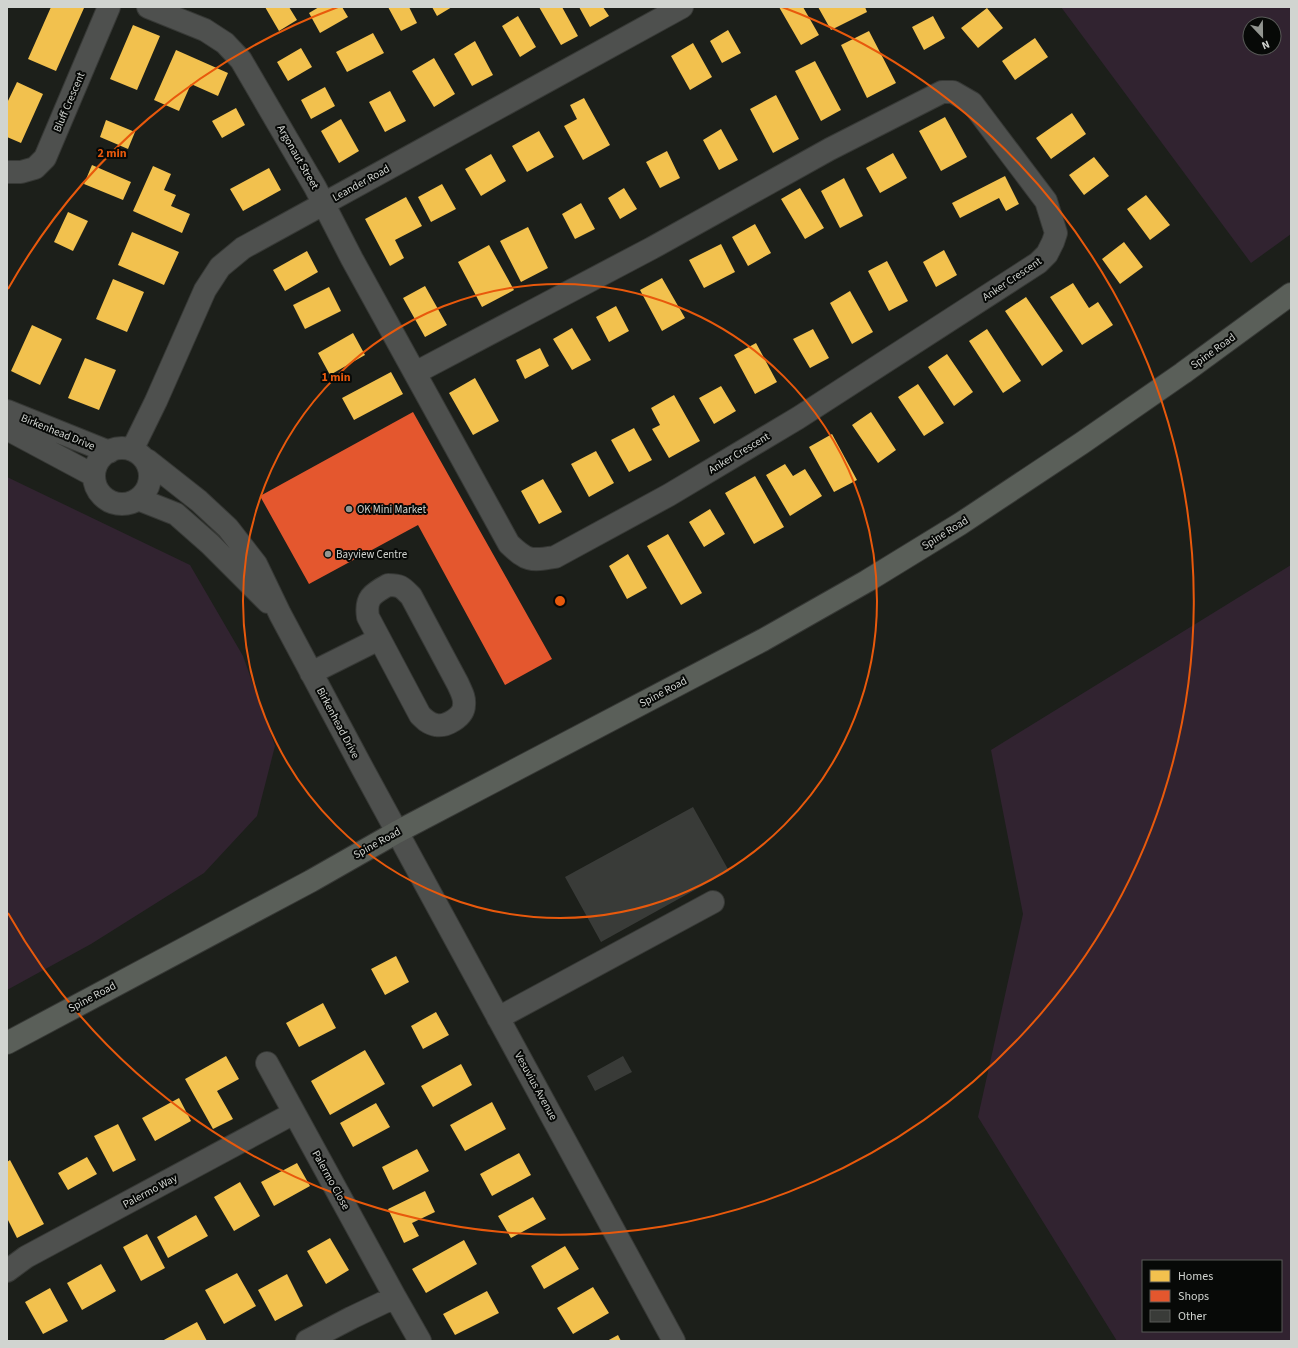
<svg xmlns="http://www.w3.org/2000/svg" width="1298" height="1348" viewBox="0 0 1298 1348" font-family="'Source Sans 3',sans-serif">
<style>
.green{fill:#312330;fill-rule:evenodd}
.homes{fill:#f2c14e}
.shops{fill:#e4572e}
.building{fill:#393b38}
.lines{fill:none;stroke-linecap:round;stroke-linejoin:round}
.minor-casing{stroke:#373936;stroke-width:24}
.major-casing{stroke:#373936;stroke-width:24}
.minor{stroke:#4e504e;stroke-width:22}
.major{stroke:#5a5f59;stroke-width:22}
.ring{fill:none;stroke:#e8590c;stroke-width:2}
.poi-dot{fill:#929590;stroke:#070907;stroke-width:1.5}
.labels{text-anchor:middle;dominant-baseline:central;stroke-width:4;stroke-linejoin:round;paint-order:stroke}
.street-label{font-size:11px;fill:#d1d4d0;stroke:#070907}
.poi-label{font-size:11px;fill:#d1d4d0;stroke:#070907;text-anchor:start}
.centre{fill:#e8590c;stroke:#070907;stroke-width:2}
.ring-label{font-size:12px;text-anchor:middle;font-weight:bold;fill:#e8590c;stroke:#070907;stroke-width:4;stroke-linejoin:round;paint-order:stroke}
</style>
<rect width="100%" height="100%" fill="#1c1f1a"/>
<path class="green" d="M1061,7H1291V234L1251,263ZM1250,24H1274V48H1250Z
M7,477L190,565L243,656L275,746L257,816L204,873L91,944L7,990Z
M1291,565V1341H1117L978,1117L1023,914L991,750ZM1143,1261H1281V1331H1143Z"/>
<path class="homes" d="M51,7L84,8L56,71L28,59Z
M265,7H289L297,20L279,31Z
M319,7H342L348,17L320,33L309,13Z
M388,7H409L417,23L401,31Z
M432,7H452L437,16Z
M539,7H562L578,36L561,45Z
M579,7H603L609,16L590,27Z
M779,7H803L819,35L801,45Z
M818,7H865L867,12L831,30Z
M987,8L1003,28L978,48L961,28Z
M518,16L536,47L520,57L502,26Z
M933,16L945,38L924,50L912,27Z
M133,25L160,36L137,90L110,79Z
M728,30L741,53L722,63L710,41Z
M869,31L896,83L867,98L841,45Z
M373,33L384,53L347,72L336,52Z
M1035,38L1048,57L1015,80L1002,61Z
M475,41L493,75L472,86L454,54Z
M693,43L712,77L690,90L671,56Z
M301,48L312,67L288,81L277,62Z
M176,50L228,73L218,96L191,84L179,111L154,100Z
M434,58L455,94L434,107L412,71Z
M815,61L841,110L821,121L795,71Z
M17,82L43,94L21,143L7,137V103Z
M325,87L335,106L311,119L301,100Z
M390,91L406,121L385,132L369,102Z
M776,95L799,139L773,153L750,109Z
M584,98L610,145L583,160L564,126L577,119L570,105Z
M236,108L245,125L222,138L212,121Z
M1072,113L1086,134L1051,159L1036,138Z
M945,117L967,157L941,171L919,131Z
M341,119L359,151L339,163L321,131Z
M106,120L135,132L128,149L100,137Z
M721,129L738,160L719,170L703,140Z
M539,131L554,157L527,172L512,146Z
M667,151L680,178L660,188L646,162Z
M893,153L907,178L880,193L866,168Z
M491,154L506,181L481,196L465,169Z
M1094,157L1109,176L1084,195L1069,175Z
M92,165L131,182L123,200L84,184Z
M153,166L171,174L164,190L176,195L171,206L190,214L182,233L133,211Z
M269,168L281,190L243,211L230,189Z
M1005,176L1019,204L1006,211L999,198L960,218L952,203Z
M844,178L863,216L840,228L821,191Z
M442,184L456,209L431,222L418,197Z
M624,188L637,209L620,219L608,198Z
M800,188L824,228L805,239L781,199Z
M1146,195L1170,225L1150,240L1127,209Z
M406,197L422,226L395,240L404,258L390,266L365,219Z
M581,203L595,229L575,239L562,214Z
M68,212L88,221L73,251L54,242Z
M755,224L771,253L748,266L732,237Z
M528,227L548,268L521,282L500,241Z
M132,232L179,252L164,285L118,265Z
M1124,242L1143,267L1120,284L1102,259Z
M721,244L735,272L704,288L689,260Z
M489,245L514,290L482,307L458,262Z
M944,250L957,275L936,287L923,262Z
M307,251L318,272L285,291L273,270Z
M887,261L908,301L889,311L868,271Z
M662,278L685,318L662,331L640,290Z
M113,279L144,292L127,332L96,319Z
M1073,283L1089,308L1098,302L1113,325L1082,345L1050,297Z
M425,286L447,325L425,337L403,298Z
M329,287L341,311L305,329L293,305Z
M850,291L873,332L852,344L830,303Z
M1026,297L1063,351L1042,366L1005,311Z
M616,306L629,331L609,342L596,317Z
M32,325L62,339L40,385L11,371Z
M572,328L591,360L572,370L553,339Z
M813,329L829,358L810,368L793,339Z
M987,329L1021,381L1003,393L969,341Z
M353,333L365,355L330,375L318,353Z
M756,343L777,382L755,394L734,355Z
M540,348L549,366L525,379L516,360Z
M947,354L973,392L954,406L928,367Z
M85,358L116,370L99,410L68,398Z
M391,372L403,394L354,420L342,398Z
M475,378L499,421L473,435L449,393Z
M918,384L944,423L924,436L898,397Z
M721,386L736,411L714,424L699,398Z
M674,395L700,441L669,458L652,429L660,425L651,408Z
M871,412L896,450L878,463L852,425Z
M634,428L652,460L629,472L611,440Z
M832,434L857,480L834,492L809,447Z
M596,451L614,483L589,497L571,464Z
M785,464L793,476L805,469L822,496L790,516L766,475Z
M755,476L784,527L754,544L725,493Z
M543,479L562,512L539,524L521,491Z
M710,509L725,534L704,547L689,522Z
M668,534L702,593L681,605L647,546Z
M628,554L647,588L627,599L609,566Z
M396,956L409,982L385,995L371,969Z
M323,1003L336,1028L299,1047L286,1023Z
M436,1012L449,1035L423,1049L411,1026Z
M365,1050L385,1084L330,1115L311,1081Z
M226,1056L239,1079L217,1091L233,1119L213,1129L185,1079Z
M461,1064L472,1085L433,1107L421,1086Z
M179,1098L191,1121L155,1141L142,1118Z
M492,1102L506,1129L465,1151L450,1125Z
M376,1103L390,1127L353,1147L340,1123Z
M118,1124L136,1160L113,1172L94,1136Z
M417,1149L429,1171L393,1190L382,1167Z
M519,1153L531,1175L492,1196L480,1174Z
M87,1157L97,1174L68,1190L58,1173Z
M10,1160L44,1224L17,1238L7,1218V1162Z
M297,1163L310,1186L274,1206L261,1182Z
M240,1182L260,1216L234,1231L214,1197Z
M425,1191L435,1212L412,1223L419,1236L404,1243L388,1209Z
M533,1197L546,1219L511,1238L498,1216Z
M196,1215L208,1236L168,1258L157,1237Z
M147,1234L165,1268L141,1281L123,1247Z
M330,1238L349,1270L326,1284L307,1251Z
M464,1240L477,1264L426,1293L412,1269Z
M565,1246L579,1269L544,1289L531,1266Z
M101,1264L116,1291L82,1310L67,1283Z
M237,1273L256,1306L224,1324L205,1290Z
M287,1274L303,1306L275,1321L258,1290Z
M593,1287L609,1313L573,1334L557,1308Z
M50,1288L68,1321L43,1334L25,1302Z
M487,1291L499,1313L455,1335L443,1314Z
M197,1322L207,1341H162Z
M618,1335L621,1341H607Z"/>
<path class="shops" d="M413,412L552,659L505,685L418,525L309,584L260,496Z"/>
<path class="building" d="M693,807L729,871L601,942L565,877Z
M623,1056L632,1072L595,1091L587,1076Z"/>
<g class="lines">
<g class="minor-casing">
<path id="minor" d="M148,7L205,30L225,43L241,60L315,187L352,259L509,544C527,561 530,561 555,557L669,495L798,418L1038,263L1047,254L1053,242L1056,233L1046,201L972,103L953,92H942L830,149L652,248L415,373
M7,172H21L35,168L45,158L109,7
M7,411L109,452
M7,429L93,475
M94 476a28 28 0 1 1 56 0a28 28 0 1 1-56 0Z
M133,448L156,401L205,290L220,267L243,248L682,7
M147,460L199,501L228,528L256,564L280,614L359,762L674,1341
M138,499L176,514L210,544L268,602
M388,585C401,585 402,587 411,596L458,684C461,691 465,697 464,705C464,717 446,727 436,725C429,724 425,720 420,715L368,617C365,598 372,594 388,585Z
M311,673L379,639
M498,1018L713,902
M267,1063L395,1297
M7,1271L26,1257L294,1113
M307,1341L351,1318L395,1297L420,1341"/>
</g>
<g class="major-casing">
<path id="major" d="M7,1043L311,881L397,832L763,640L867,581L960,524L1082,443L1183,373L1291,294"/>
</g>
<use href="#minor" class="minor"/>
<use href="#major" class="major"/>
</g>
<g class="ring">
<circle cx="560" cy="601" r="317"/>
<path d="M8 289A634 634 0 0 1 338 7M782 7A634 634 0 1 1 8 913"/>
</g>
<g class="poi-dot">
<circle cx="349" cy="509" r="4"/>
<circle cx="328" cy="554" r="4"/>
</g>
<g class="labels">
<g class="street-label">
<text transform="translate(69 102) rotate(-67)">Bluff Crescent</text>
<text transform="translate(298 157) rotate(60)">Argonaut Street</text>
<text transform="translate(361 183) rotate(-29)">Leander Road</text>
<text transform="translate(1012 279) rotate(-34)">Anker Crescent</text>
<text transform="translate(1213 351) rotate(-36)">Spine Road</text>
<text transform="translate(58 432) rotate(22)">Birkenhead Drive</text>
<text transform="translate(739 453) rotate(-31)">Anker Crescent</text>
<text transform="translate(945 533) rotate(-32)">Spine Road</text>
<text transform="translate(663 692) rotate(-28)">Spine Road</text>
<text transform="translate(338 723) rotate(62)">Birkenhead Drive</text>
<text transform="translate(377 843) rotate(-29)">Spine Road</text>
<text transform="translate(92 997) rotate(-28)">Spine Road</text>
<text transform="translate(536 1086) rotate(61)">Vesuvius Avenue</text>
<text transform="translate(331 1180) rotate(61)">Palermo Close</text>
<text transform="translate(150 1191) rotate(-28)">Palermo Way</text>
</g>
<g class="poi-label">
<text x="357" y="509">OK Mini Market</text>
<text x="336" y="554">Bayview Centre</text>
</g>
</g>
<circle cx="560" cy="601" r="6" class="centre"/>
<g class="ring-label">
<text x="112" y="157">2 min</text>
<text x="336" y="381">1 min</text>
</g>
<rect width="1298" height="1348" fill="none" stroke="#d1d4d0" stroke-width="16"/>
<rect x="1142" y="1260" width="140" height="72" fill="#070907" stroke="#585a57"/>
<rect x="1150" y="1270" width="20" height="12" fill="#f2c14e" stroke="#585a57"/>
<text x="1178" y="1280" font-size="12" fill="#d1d4d0">Homes</text>
<rect x="1150" y="1290" width="20" height="12" fill="#e4572e" stroke="#585a57"/>
<text x="1178" y="1300" font-size="12" fill="#d1d4d0">Shops</text>
<rect x="1150" y="1310" width="20" height="12" fill="#393b38" stroke="#585a57"/>
<text x="1178" y="1320" font-size="12" fill="#d1d4d0">Other</text>
<g transform="translate(1262 36) rotate(158)"><circle r="19" fill="#070907" stroke="#585a57"/>
<path d="M0-3L7 15L0 10L-7 15Z" fill="#929590"/>
<text y="-6" font-size="11" font-weight="bold" text-anchor="middle" fill="#d1d4d0">N</text>
</g>
</svg>
